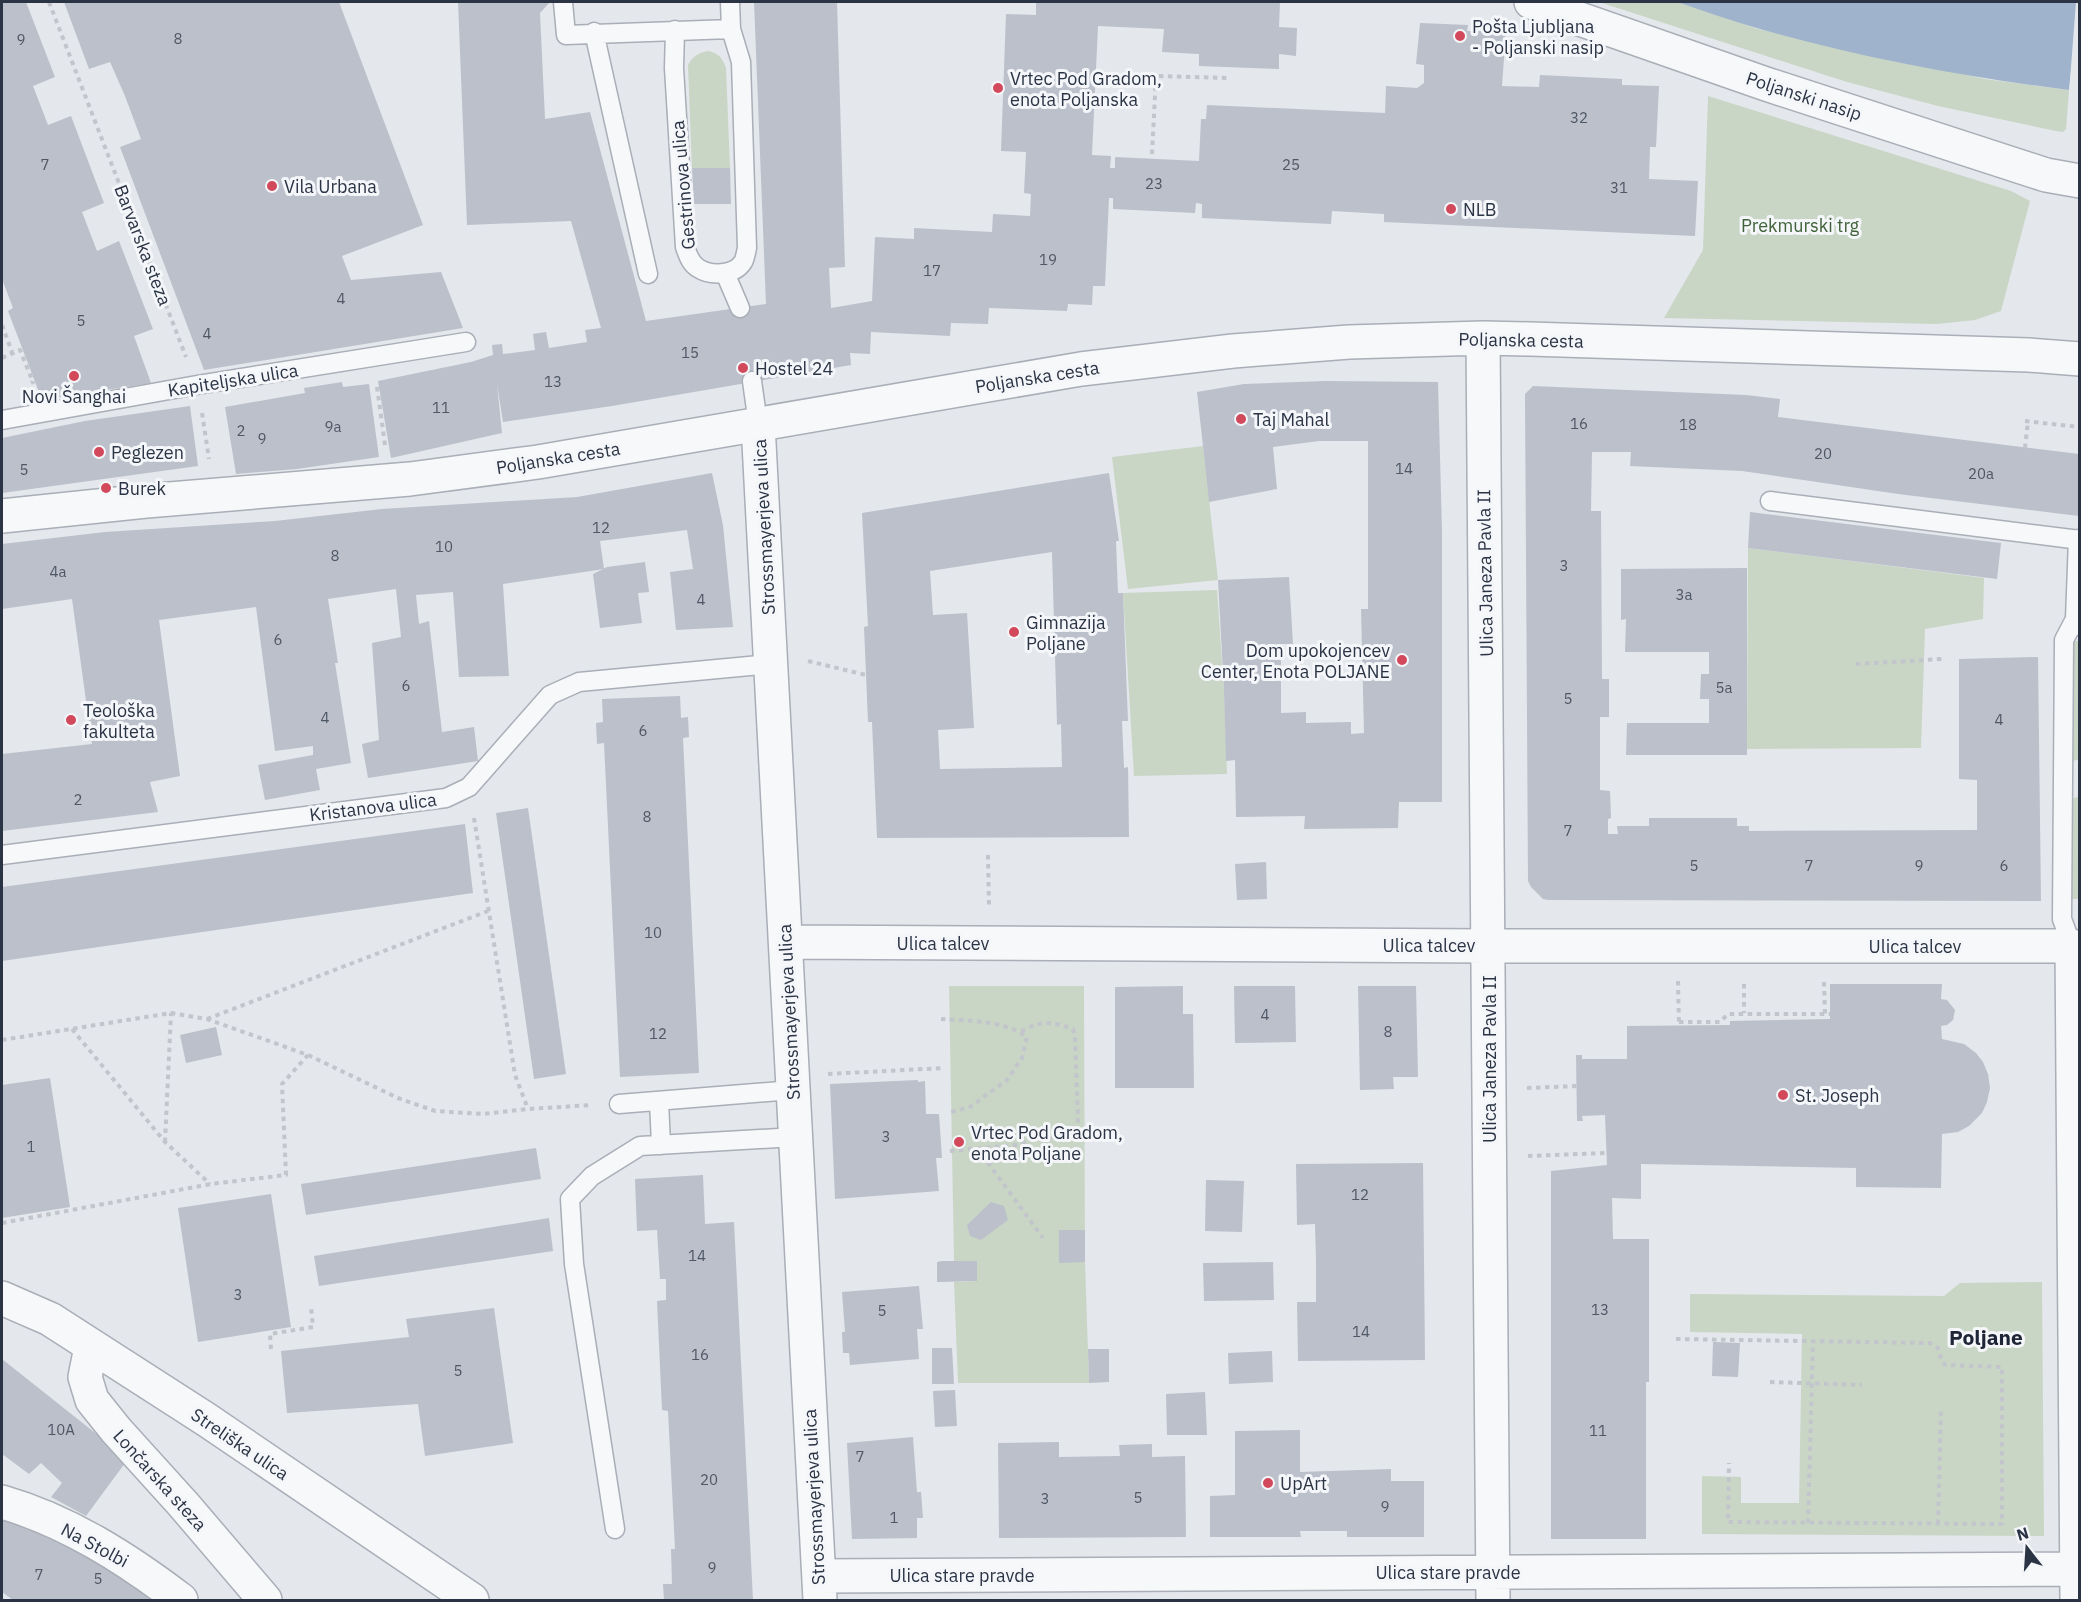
<svg xmlns="http://www.w3.org/2000/svg" width="2081" height="1602" viewBox="0 0 2081 1602" font-family="'IBM Plex Sans',sans-serif">
<style>
.green{fill:#c9d6c5}
.water{fill:#9fb4cc}
.pier{fill:#e4e7ec}
.building{fill:#bbc0ca;fill-rule:evenodd}
.lines{fill:none;stroke-linecap:round;stroke-linejoin:round}
.lane-casing{stroke:#a9aeb7;stroke-width:21}
.street-casing{stroke:#a9aeb7;stroke-width:36}
.path{stroke:#c2c5cb;stroke-width:4;stroke-dasharray:4.5 4.5;stroke-linecap:butt}
.lane{stroke:#f7f8fa;stroke-width:18}
.street{stroke:#f7f8fa;stroke-width:33}
.poi-dot{fill:#d1495b;stroke:#f4f6f9;stroke-width:2}
.labels{text-anchor:middle;dominant-baseline:central;stroke-width:6;stroke-linejoin:round;paint-order:stroke}
.number-label{font-size:15px;fill:#4f5766}
.poi-label{font-size:18px;fill:#2b3445;stroke:#f4f6f9;text-anchor:start}
.street-label{font-size:18px;fill:#2b3445;stroke:#f4f6f9}
.park-label{font-size:18px;fill:#3f6138;stroke:#f4f6f9}
.quarter-label{font-size:21px;font-weight:bold;fill:#1d2536;stroke:#f4f6f9}
</style>
<rect width="100%" height="100%" fill="#e4e7ec"/>
<path class="green" d="M1599,2H1677L1758,29L1985,79L2069,90L2066,129L2063,132L2056,131L1938,106L1847,82Z
M708,51C718,53 723,58 726,68L730,168H692L688,65C693,56 698,53 708,51Z
M1708,96L2011,191L2030,201L2001,311L1975,320L1937,324L1664,318L1703,250Z
M1203,446L1218,580L1128,589L1112,457Z
M1748,548L1984,578L1983,619L1925,629L1921,748L1747,749Z
M1217,590L1224,691L1227,774L1134,776L1123,593Z
M2074,641H2079L2080,759L2073,761L2071,758V644Z
M2077,797L2079,798V899H2071L2072,799Z
M949,986H1084L1085,1262L1089,1383H958L954,1282L977,1281V1262L954,1261Z
M2042,1282L2044,1536L1702,1534V1476L1741,1477V1503H1799L1802,1334L1690,1332V1294L1944,1296L1960,1283Z"/>
<path class="water" d="M1677,2H2079L2069,90C1965,77 1861,58 1760,29C1732,21 1704,11 1677,2Z"/>
<path class="pier" d="M2076,2H2080V94L2069,93Z"/>
<path class="building" d="M2,2H26L55,77L33,86L48,125L71,116L104,203L82,212L97,251L119,241L153,329L134,336L151,383L42,400L8,311L13,308L2,279Z
M64,2H339L423,225L342,256L351,280L441,272L463,328L204,370L120,147L141,139L125,96L110,62L89,69Z
M458,2H550L540,13L545,119L590,112L646,321L766,304L754,2H837L845,267L829,268L831,308L872,301L875,237L914,239V228L992,232L993,214L1030,216L1031,194L1024,193L1026,152L1001,151L1006,14L1036,15V2H1280L1279,27L1297,28L1296,56L1279,54V69L1199,66V54L1162,52L1164,29L1098,26L1092,155L1111,156L1110,168H1115V157L1199,161L1201,119H1206L1207,105L1385,113L1386,86L1417,88L1424,83V65L1416,64L1420,23L1468,25L1467,31H1506L1502,86L1539,87L1540,75L1622,79V85L1659,86L1656,147H1650L1649,179L1698,181L1695,236L1384,222V214L1332,211L1331,224L1202,218V204L1196,203L1195,213L1113,209V198H1109L1105,286H1093L1092,305L1068,304L1067,311L989,308L988,324L951,323L950,336L871,332L870,354L850,353L851,365L612,406L503,422L497,384L502,433L391,458L378,381L471,362L493,355L492,345L502,344L503,354L535,350L533,334L546,332L549,348L587,342L585,330L601,328L571,221L467,225Z
M692,168H730L731,204H694Z
M1325,381L1438,382L1442,531V802H1399L1398,828L1304,829L1305,816L1236,817L1235,760L1226,761L1224,691L1218,580L1289,577L1293,644H1281V713L1306,712V723L1351,722V734L1364,733L1361,609H1368V441H1319L1273,447L1277,489L1209,502L1203,446L1197,392L1244,384Z
M342,382L343,387L369,384L379,457L297,469L236,474L225,407L305,393L304,388Z
M1533,386L1746,395L1780,399L1778,417L2079,454V516L1898,494L1742,471L1630,466L1631,452H1592L1591,511H1601L1602,679H1609V717H1600V790L1610,791L1611,818L1608,819V834H1618L1617,826H1649V818H1737V826H1749V831L1977,830V780L1959,779V659L2038,657L2041,901L1548,900L1543,899L1531,887L1528,881L1525,394Z
M190,406L198,466L2,493V438L85,421Z
M712,473L723,525L733,627L676,630L670,572L693,569L687,530L600,541L604,569L503,584L509,676L459,677L453,592L416,595L419,624L429,621L442,732L474,727L478,761L368,778L362,744L379,740L372,643L401,637L396,589L328,599L338,663H335L351,763L316,769L320,790L265,800L258,765L313,755V746L275,751L256,607L159,620L180,776L150,782L158,812L2,831V754L92,744L72,599L2,609V544L105,532L275,521L382,509L577,497Z
M1109,473L1119,541H1116L1118,593H1123L1128,721H1122L1124,768L1128,767L1129,837L877,838L872,722H868L864,627L868,626L862,513ZM1052,552L1057,725L1061,724L1062,767L940,769L938,730L974,728L967,613L933,615L930,571Z
M1750,512L2001,543L1997,579L1748,548Z
M645,562L649,592L638,593L642,623L600,628L593,574L607,567Z
M1747,568V755H1626L1627,723H1709V699H1700L1701,674H1709V652H1625L1626,619L1621,620V569Z
M680,696L681,718L688,717L689,737L683,738L699,1073L620,1077L604,743L597,744L596,723L603,722L602,699Z
M528,808L566,1074L534,1079L496,813Z
M465,824L473,893L2,961V887Z
M1266,862L1267,899L1237,900L1235,864Z
M1830,984H1942L1941,999L1947,1000L1955,1010L1953,1020L1947,1025L1941,1026L1942,1039L1964,1044L1976,1053L1983,1062L1988,1074L1990,1088L1987,1102L1982,1113L1969,1126L1958,1132L1942,1134L1941,1188L1856,1187V1168L1641,1164V1199L1612,1198L1613,1239H1649V1382H1646V1539H1551V1171L1607,1165L1605,1115L1582,1116L1583,1121H1577L1576,1055H1582V1059H1627V1026L1730,1025V1021L1830,1019Z
M1183,986V1014H1193L1194,1088H1115V987Z
M1234,986H1295L1296,1042L1235,1043Z
M1358,986H1416L1418,1077H1393L1394,1089L1360,1090Z
M216,1027L222,1055L186,1063L180,1035Z
M50,1078L70,1207L2,1218V1085Z
M918,1080V1082L925,1081L926,1114H939L942,1158H936L939,1191L835,1199L830,1084Z
M536,1148L541,1179L306,1215L301,1184Z
M1423,1163L1425,1360L1298,1361L1297,1302H1316V1262L1315,1224L1297,1225L1296,1164Z
M703,1175L705,1224L734,1222L753,1600H664L663,1584H672L671,1549H675L668,1411L662,1410L657,1301L666,1300V1279H660L657,1230L637,1231L635,1179Z
M1206,1180L1244,1181L1242,1232L1205,1231Z
M271,1194L291,1327L198,1342L178,1208Z
M991,1202L1004,1206L1008,1220L981,1240L970,1236L967,1225Z
M549,1218L553,1251L319,1286L314,1256Z
M1059,1230H1085V1262L1059,1263Z
M942,1261H977V1281L937,1282V1262Z
M1273,1262L1274,1300L1204,1301L1203,1263Z
M919,1286L923,1329H917L919,1359L850,1365L849,1353H843L842,1332H845L842,1292Z
M494,1308L513,1443L425,1456L418,1404L287,1413L281,1351L409,1337L406,1319Z
M1713,1342L1740,1343L1738,1377L1712,1376Z
M932,1348H952L954,1384H932Z
M1088,1349H1109V1382L1089,1383Z
M1272,1351L1273,1382L1229,1384L1228,1353Z
M2,1359L128,1459L86,1516L51,1497L62,1483L41,1463L29,1474L2,1454Z
M955,1390L957,1426L935,1427L933,1391Z
M1205,1392L1207,1435H1167L1166,1394Z
M1300,1430V1472L1391,1469V1481H1424V1537H1347V1531H1300L1301,1537H1210V1496L1235,1495V1431Z
M913,1437L917,1492H921L923,1518H917V1538L852,1539L847,1443Z
M1059,1442V1457L1120,1456L1119,1445L1152,1444V1457L1185,1456L1186,1537L999,1538L998,1443Z
M2,1517L88,1556L156,1600H13L2,1592Z"/>
<g class="lines">
<g class="lane-casing">
<path id="lane" d="M563,2L566,35L731,29
M675,30L674,68L685,247C688,255 690,263 698,268C710,276 734,276 743,262C745,259 746,252 747,248L741,62L731,29L730,2
M594,32L648,274
M725,273L740,308
M752,381L758,424
M2,420L197,385L466,342
M1770,501L2080,540
M2078,539L2075,619L2080,626
M2,855L446,798L469,787L550,695L579,682L771,664
M2072,946L2062,919L2064,640L2075,619
M659,1101L661,1145
M619,1104L792,1090
M615,1529L574,1264L570,1199L592,1176L640,1146L795,1137"/>
</g>
<g class="street-casing">
<path id="street" d="M1531,2L1766,84L2046,175L2080,181
M1483,338L1493,1600
M758,424L820,1600
M2,516L146,501L410,479L538,462L1081,369L1233,351L1349,342L1483,338L1530,339L2029,355L2080,359
M786,942L1488,946H2072L2077,1600
M2,1298L50,1319L207,1420L472,1600
M91,1347L85,1377L92,1400L116,1430L183,1504L265,1600
M2,1502C68,1521 127,1559 181,1600
M819,1576L2077,1569"/>
</g>
<path class="path" d="M49,2L186,357
M1152,154L1156,76L1230,78
M2,325L12,352
M2,358L20,350L33,382L31,383
M377,387L385,445
M202,413L209,459
M2025,421L2080,427
M2025,448L2028,421
M808,661L866,675
M1856,664L1943,659
M474,818L515,1075L528,1109
M988,855L989,907
M1678,981L1679,1026
M1824,982L1825,1014
M1744,984V1013
M207,1019L488,911
M941,1019C969,1021 1004,1020 1027,1037L1022,1058L1007,1080L970,1107L947,1113
M1679,1022H1720L1728,1014H1830
M72,1029L165,1142L210,1184
M2,1040L171,1013L207,1019L308,1055L398,1098L435,1111L483,1114L528,1109L592,1105
M828,1074L944,1068
M1527,1088L1577,1086
M165,1142L171,1013
M977,1148L1043,1238
M950,1151L1015,1145L1032,1140L1067,1136L1078,1121L1075,1037L1073,1029C1050,1021 1042,1020 1020,1032
M1528,1156L1606,1153
M2,1223L211,1184L286,1175L282,1084L308,1055
M1676,1339L1930,1343L1938,1348L1942,1362L1946,1365L2002,1367V1524L1728,1522L1729,1463
M271,1349L270,1334L313,1327L311,1307
M1770,1382L1862,1385
M1808,1523L1813,1341
M1938,1524L1941,1407"/>
<use href="#lane" class="lane"/>
<use href="#street" class="street"/>
</g>
<g class="poi-dot">
<circle cx="1460" cy="36" r="6"/>
<circle cx="998" cy="88" r="6"/>
<circle cx="272" cy="186" r="6"/>
<circle cx="1451" cy="209" r="6"/>
<circle cx="743" cy="368" r="6"/>
<circle cx="74" cy="376" r="6"/>
<circle cx="1241" cy="419" r="6"/>
<circle cx="99" cy="452" r="6"/>
<circle cx="106" cy="488" r="6"/>
<circle cx="1014" cy="632" r="6"/>
<circle cx="1402" cy="660" r="6"/>
<circle cx="71" cy="720" r="6"/>
<circle cx="1783" cy="1095" r="6"/>
<circle cx="959" cy="1142" r="6"/>
<circle cx="1268" cy="1483" r="6"/>
</g>
<g class="labels">
<g class="number-label">
<text x="178" y="38">8</text>
<text x="21" y="39">9</text>
<text x="1579" y="117">32</text>
<text x="45" y="164">7</text>
<text x="1291" y="164">25</text>
<text x="1154" y="183">23</text>
<text x="1619" y="187">31</text>
<text x="1048" y="259">19</text>
<text x="932" y="270">17</text>
<text x="341" y="298">4</text>
<text x="81" y="320">5</text>
<text x="207" y="333">4</text>
<text x="690" y="352">15</text>
<text x="553" y="381">13</text>
<text x="441" y="407">11</text>
<text x="1579" y="423">16</text>
<text x="1688" y="424">18</text>
<text x="333" y="426">9a</text>
<text x="241" y="430">2</text>
<text x="262" y="438">9</text>
<text x="1823" y="453">20</text>
<text x="1404" y="468">14</text>
<text x="24" y="469">5</text>
<text x="1981" y="473">20a</text>
<text x="601" y="527">12</text>
<text x="444" y="546">10</text>
<text x="335" y="555">8</text>
<text x="1564" y="565">3</text>
<text x="58" y="571">4a</text>
<text x="1684" y="594">3a</text>
<text x="701" y="599">4</text>
<text x="278" y="639">6</text>
<text x="406" y="685">6</text>
<text x="1724" y="687">5a</text>
<text x="1568" y="698">5</text>
<text x="325" y="717">4</text>
<text x="1999" y="719">4</text>
<text x="643" y="730">6</text>
<text x="78" y="799">2</text>
<text x="647" y="816">8</text>
<text x="1568" y="830">7</text>
<text x="1694" y="865">5</text>
<text x="1809" y="865">7</text>
<text x="1919" y="865">9</text>
<text x="2004" y="865">6</text>
<text x="653" y="932">10</text>
<text x="1265" y="1014">4</text>
<text x="1388" y="1031">8</text>
<text x="658" y="1033">12</text>
<text x="886" y="1136">3</text>
<text x="31" y="1146">1</text>
<text x="1360" y="1194">12</text>
<text x="697" y="1255">14</text>
<text x="238" y="1294">3</text>
<text x="1600" y="1309">13</text>
<text x="882" y="1310">5</text>
<text x="1361" y="1331">14</text>
<text x="700" y="1354">16</text>
<text x="458" y="1370">5</text>
<text x="61" y="1429">10A</text>
<text x="1598" y="1430">11</text>
<text x="860" y="1456">7</text>
<text x="709" y="1479">20</text>
<text x="1138" y="1497">5</text>
<text x="1045" y="1498">3</text>
<text x="1385" y="1506">9</text>
<text x="894" y="1517">1</text>
<text x="712" y="1567">9</text>
<text x="39" y="1574">7</text>
<text x="98" y="1578">5</text>
</g>
<g class="poi-label">
<text x="1472" y="26">Pošta Ljubljana<tspan x="1472" dy="21">- Poljanski nasip</tspan></text>
<text x="1010" y="78">Vrtec Pod Gradom,<tspan x="1010" dy="21">enota Poljanska</tspan></text>
<text x="284" y="186">Vila Urbana</text>
<text x="1463" y="209">NLB</text>
<text x="755" y="368">Hostel 24</text>
<text x="74" y="396" text-anchor="middle">Novi Šanghai</text>
<text x="1253" y="419">Taj Mahal</text>
<text x="111" y="452">Peglezen</text>
<text x="118" y="488">Burek</text>
<text x="1026" y="622">Gimnazija<tspan x="1026" dy="21">Poljane</tspan></text>
<text x="1390" y="650" text-anchor="end">Dom upokojencev<tspan x="1390" dy="21">Center, Enota POLJANE</tspan></text>
<text x="83" y="710">Teološka<tspan x="83" dy="21">fakulteta</tspan></text>
<text x="1795" y="1095">St. Joseph</text>
<text x="971" y="1132">Vrtec Pod Gradom,<tspan x="971" dy="21">enota Poljane</tspan></text>
<text x="1280" y="1483">UpArt</text>
</g>
<g class="street-label">
<text transform="translate(1804 96) rotate(18)">Poljanski nasip</text>
<text transform="translate(683 185) rotate(-95)">Gestrinova ulica</text>
<text transform="translate(143 245) rotate(69)">Barvarska steza</text>
<text transform="translate(1521 340) rotate(1)">Poljanska cesta</text>
<text transform="translate(1037 377) rotate(-9)">Poljanska cesta</text>
<text transform="translate(233 380) rotate(-9)">Kapiteljska ulica</text>
<text transform="translate(558 458) rotate(-9)">Poljanska cesta</text>
<text transform="translate(764 527) rotate(-93)">Strossmayerjeva ulica</text>
<text transform="translate(1485 573) rotate(-91)">Ulica Janeza Pavla II</text>
<text transform="translate(373 807) rotate(-7)">Kristanova ulica</text>
<text x="943" y="943">Ulica talcev</text>
<text x="1429" y="945">Ulica talcev</text>
<text x="1915" y="946">Ulica talcev</text>
<text transform="translate(789 1012) rotate(-93)">Strossmayerjeva ulica</text>
<text transform="translate(1489 1059) rotate(-90)">Ulica Janeza Pavla II</text>
<text transform="translate(240 1444) rotate(34)">Streliška ulica</text>
<text transform="translate(160 1480) rotate(48)">Lončarska steza</text>
<text transform="translate(814 1497) rotate(-93)">Strossmayerjeva ulica</text>
<text transform="translate(95 1545) rotate(28)">Na Stolbi</text>
<text x="1448" y="1572">Ulica stare pravde</text>
<text x="962" y="1575">Ulica stare pravde</text>
</g>
<g class="park-label">
<text x="1800" y="225">Prekmurski trg</text>
</g>
<g class="quarter-label">
<text x="1986" y="1337">Poljane</text>
</g>
</g>
<rect width="2081" height="1602" fill="none" stroke="#2b3445" stroke-width="6"/>
<g transform="translate(2027 1548) rotate(343)" stroke="#f4f6f9" stroke-width="4.5" paint-order="stroke">
<path d="M0-4.5L10 22L0 15L-10 22Z" fill="#2b3445"/>
<text y="-9" font-size="16" font-weight="bold" text-anchor="middle" fill="#2b3445">N</text>
</g>
</svg>
